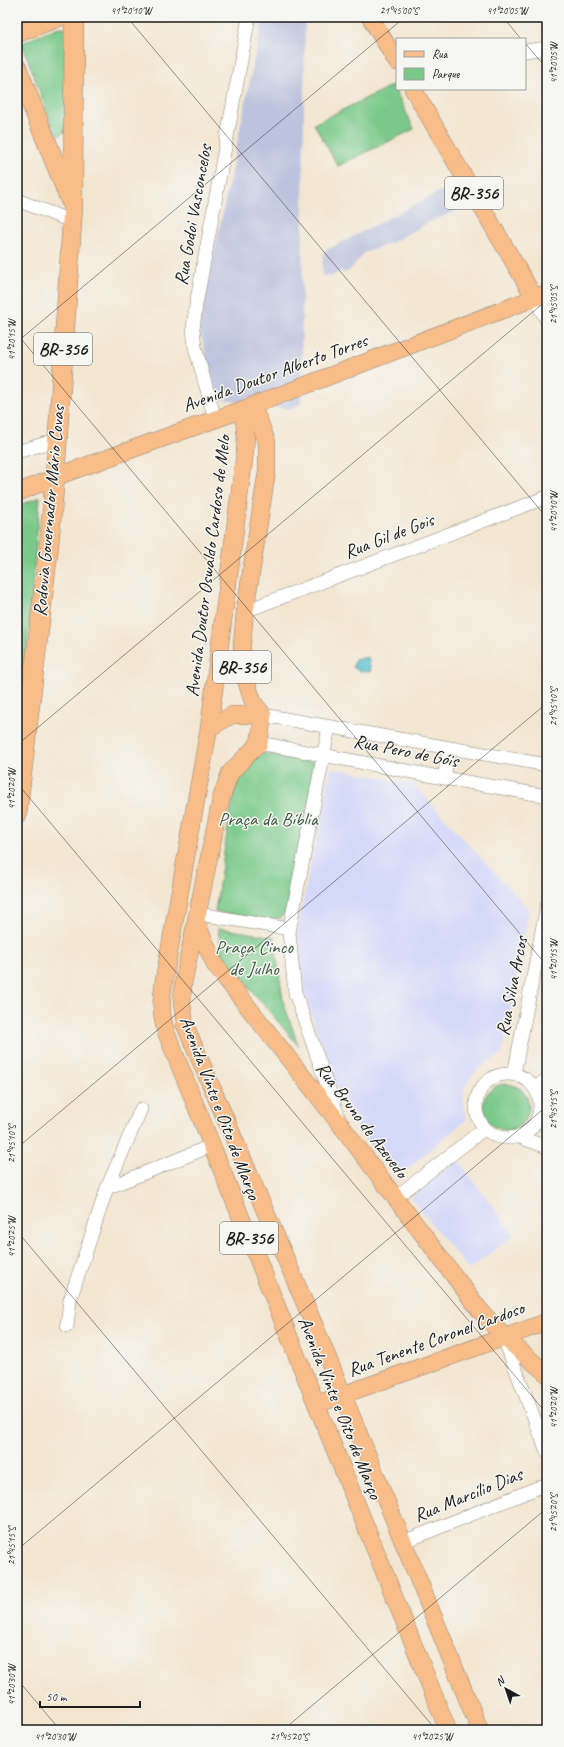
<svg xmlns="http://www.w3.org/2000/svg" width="564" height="1747" viewBox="0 0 564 1747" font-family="Caveat,sans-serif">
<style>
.built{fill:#d4d8f9}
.industrial{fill:#bdc3de}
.green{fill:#7ac98a;stroke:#4b7253}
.water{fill:#56c3cd;stroke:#397074}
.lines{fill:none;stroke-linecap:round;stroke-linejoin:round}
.minor-casing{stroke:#888176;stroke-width:14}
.major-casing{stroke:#888176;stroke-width:18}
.highway-casing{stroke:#888176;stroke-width:20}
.minor{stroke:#fff;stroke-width:13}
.major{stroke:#f8bd89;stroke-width:17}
.highway{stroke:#f8bd89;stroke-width:19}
.ticks{fill:none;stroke:#1c1c1c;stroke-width:1;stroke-opacity:0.45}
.labels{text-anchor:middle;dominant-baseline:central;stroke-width:3;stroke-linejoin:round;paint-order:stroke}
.shield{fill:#f6f6f2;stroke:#5d5d5c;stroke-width:1}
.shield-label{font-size:18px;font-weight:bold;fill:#1c1c1c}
.street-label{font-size:19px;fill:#1c1c1c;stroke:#f6f6f2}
.park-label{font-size:19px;fill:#3d5942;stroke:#f6f6f2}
.neatline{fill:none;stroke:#1c1c1c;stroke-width:1.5}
.ticks-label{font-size:10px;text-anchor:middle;fill:#1c1c1c}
</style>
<rect width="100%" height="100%" fill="#f6f6f2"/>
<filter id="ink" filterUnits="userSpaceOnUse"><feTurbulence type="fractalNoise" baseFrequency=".025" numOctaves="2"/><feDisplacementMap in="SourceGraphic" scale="8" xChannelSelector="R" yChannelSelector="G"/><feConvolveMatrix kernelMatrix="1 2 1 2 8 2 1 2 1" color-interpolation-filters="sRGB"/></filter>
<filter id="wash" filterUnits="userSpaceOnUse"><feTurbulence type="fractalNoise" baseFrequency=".012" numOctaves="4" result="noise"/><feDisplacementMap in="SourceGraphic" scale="16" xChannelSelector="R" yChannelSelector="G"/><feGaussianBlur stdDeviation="0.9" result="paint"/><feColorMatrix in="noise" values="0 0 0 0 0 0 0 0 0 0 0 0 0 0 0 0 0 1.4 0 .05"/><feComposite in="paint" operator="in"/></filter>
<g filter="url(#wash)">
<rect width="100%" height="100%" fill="#f3e6d1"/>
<path class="built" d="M331,768L413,784L529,910L502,1054L481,1066L470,1078L464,1089L463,1103L466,1120L406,1170H391L360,1132L331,1076L304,990L297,931Z
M458,1160L514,1235L469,1270L411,1198Z"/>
<path class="industrial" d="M263,17H305L301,404L288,409L217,399L199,327Z
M454,184L465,207L429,222L393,242L364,253L350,270L343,273L342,270L331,277L328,275L323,277L322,265L324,251L333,247Z"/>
<path class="green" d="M62,27L68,29L65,132L59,135L54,131L22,43L56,28Z
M393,85L414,129L338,166L314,124Z
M40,497L17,770V506Z
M262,753L317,763L287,910L280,918L269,920L215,912L230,813L237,783L248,765Z
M218,928L274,937L283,1001L298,1045L222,956Z
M483 1107a23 23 0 1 1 46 0a23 23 0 1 1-46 0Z"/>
<path class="water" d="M368,657L371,672L360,671L353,667L355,660Z"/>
</g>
<g filter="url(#ink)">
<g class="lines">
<g class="minor-casing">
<path id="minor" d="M525,51L547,48
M17,200L71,221
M534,297L547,321
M215,419L195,347L193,329L196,305L249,17
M17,452L57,440
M245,611L547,497
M263,715L547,765
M329,727L289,932L295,993L338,1116
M259,743L444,778L547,796
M444,778L449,749
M199,914L290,929
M476 1106a32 32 0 1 1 64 0a32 32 0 1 1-64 0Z
M514,1074L547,905
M535,1088L547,1079
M519,1137L547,1147
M107,1188L211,1146
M395,1198L484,1129
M67,1326L70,1300L107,1188L141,1109
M503,1336L547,1452
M403,1542L547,1484"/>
</g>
<g class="major-casing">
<path id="major" d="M370,17L397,62
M17,34L61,17
M413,89L534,297
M251,406L260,423L267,442V471L245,611L242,644V668L253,702L263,715L259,743L230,773L221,799L183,984L182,1004L185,1025L316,1329L480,1730
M241,410C249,432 245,452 242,475L209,728L164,980C161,1001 160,1011 166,1032L448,1730
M17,493L55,477L241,410L547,293
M209,728L232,715H263
M197,924L215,965L340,1124L479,1309L503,1336L547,1374
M317,1404L547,1322"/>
</g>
<g class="highway-casing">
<path id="highway" d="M17,68L70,200
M17,815L49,545L55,477L73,207L74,17"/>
</g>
<use href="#minor" class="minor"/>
<use href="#major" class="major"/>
<use href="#highway" class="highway"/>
</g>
</g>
<path class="ticks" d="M127,17L547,518M503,17L521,39M525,43L547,69M17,334L547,966M17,342L405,17M17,745L547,300M17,783L547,1414M17,1148L547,703M17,1231L436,1730M17,1550L547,1106M17,1679L60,1730M283,1730L547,1508"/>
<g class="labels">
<g class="shield">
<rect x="445" y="177" width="58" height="32" rx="3"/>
<rect x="34" y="333" width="58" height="32" rx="3"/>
<rect x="213" y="651" width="58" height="32" rx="3"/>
<rect x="220" y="1222" width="58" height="32" rx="3"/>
</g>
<g class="shield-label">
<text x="474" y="193">BR-356</text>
<text x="63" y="349">BR-356</text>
<text x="242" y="667">BR-356</text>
<text x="249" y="1238">BR-356</text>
</g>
<g class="street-label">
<text transform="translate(193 215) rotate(-80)">Rua Godoi Vasconcelos</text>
<text transform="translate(275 373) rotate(-20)">Avenida Doutor Alberto Torres</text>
<text transform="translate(49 511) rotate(-85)">Rodovia Governador Mário Covas</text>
<text transform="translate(389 536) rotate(-21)">Rua Gil de Gois</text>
<text transform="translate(208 566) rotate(-83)">Avenida Doutor Oswaldo Cardoso de Melo</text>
<text transform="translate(406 751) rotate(11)">Rua Pero de Góis</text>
<text transform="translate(512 986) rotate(-79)">Rua Silva Arcos</text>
<text transform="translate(220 1108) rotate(69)">Avenida Vinte e Oito de Março</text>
<text transform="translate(362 1120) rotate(53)">Rua Bruno de Azevedo</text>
<text transform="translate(436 1339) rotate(-20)">Rua Tenente Coronel Cardoso</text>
<text transform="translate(340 1408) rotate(68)">Avenida Vinte e Oito de Março</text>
<text transform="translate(468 1495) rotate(-22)">Rua Marcílio Dias</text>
</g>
<g class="park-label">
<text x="268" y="819">Praça da Bíblia</text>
<text x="254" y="947">Praça Cinco<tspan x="254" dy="22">de Julho</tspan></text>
</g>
</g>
<rect width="564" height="1747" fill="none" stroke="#f6f6f2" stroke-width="44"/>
<rect x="396" y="38" width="130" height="52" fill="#f6f6f2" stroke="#9f9f9c"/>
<rect x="404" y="51" width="20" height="6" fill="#f8bd89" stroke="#9f9f9c"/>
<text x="432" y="58" font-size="12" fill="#1c1c1c">Rua</text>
<rect x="404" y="68" width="20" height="12" fill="#7ac98a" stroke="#9f9f9c"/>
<text x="432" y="78" font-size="12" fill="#1c1c1c">Parque</text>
<g transform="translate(506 1689) rotate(320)" stroke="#f6f6f2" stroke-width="3" paint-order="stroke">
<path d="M0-3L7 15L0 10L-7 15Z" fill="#1c1c1c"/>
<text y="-6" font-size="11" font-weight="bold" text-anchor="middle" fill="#1c1c1c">N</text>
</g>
<path d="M40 1701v6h100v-6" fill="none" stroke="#1c1c1c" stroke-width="2"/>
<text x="46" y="1701" font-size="12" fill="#1c1c1c" stroke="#f6f6f2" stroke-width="3" paint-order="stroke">50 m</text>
<rect x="22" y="22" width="520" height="1703" class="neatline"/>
<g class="ticks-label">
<text x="131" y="14">41°20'10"W</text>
<text x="399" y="14">21°45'00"S</text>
<text x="507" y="14">41°20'05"W</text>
<text transform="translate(553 63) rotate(-90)" y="4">41°20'05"W</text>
<text transform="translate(553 305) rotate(-90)" y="4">21°45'05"S</text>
<text transform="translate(11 340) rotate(-90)" y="4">41°20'15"W</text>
<text transform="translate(553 512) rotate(-90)" y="4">41°20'10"W</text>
<text transform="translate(553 707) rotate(-90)" y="4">21°45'10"S</text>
<text transform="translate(11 789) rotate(-90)" y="4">41°20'20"W</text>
<text transform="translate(553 960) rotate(-90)" y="4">41°20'15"W</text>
<text transform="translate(553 1110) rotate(-90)" y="4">21°45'15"S</text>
<text transform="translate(11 1144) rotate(-90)" y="4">21°45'10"S</text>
<text transform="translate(11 1237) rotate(-90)" y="4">41°20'25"W</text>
<text transform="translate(553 1408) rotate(-90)" y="4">41°20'20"W</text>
<text transform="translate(553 1513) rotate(-90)" y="4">21°45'20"S</text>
<text transform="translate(11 1546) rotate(-90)" y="4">21°45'15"S</text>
<text transform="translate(11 1685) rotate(-90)" y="4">41°20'30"W</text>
<text x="55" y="1740">41°20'30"W</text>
<text x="289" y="1740">21°45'20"S</text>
<text x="432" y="1740">41°20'25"W</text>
</g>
</svg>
